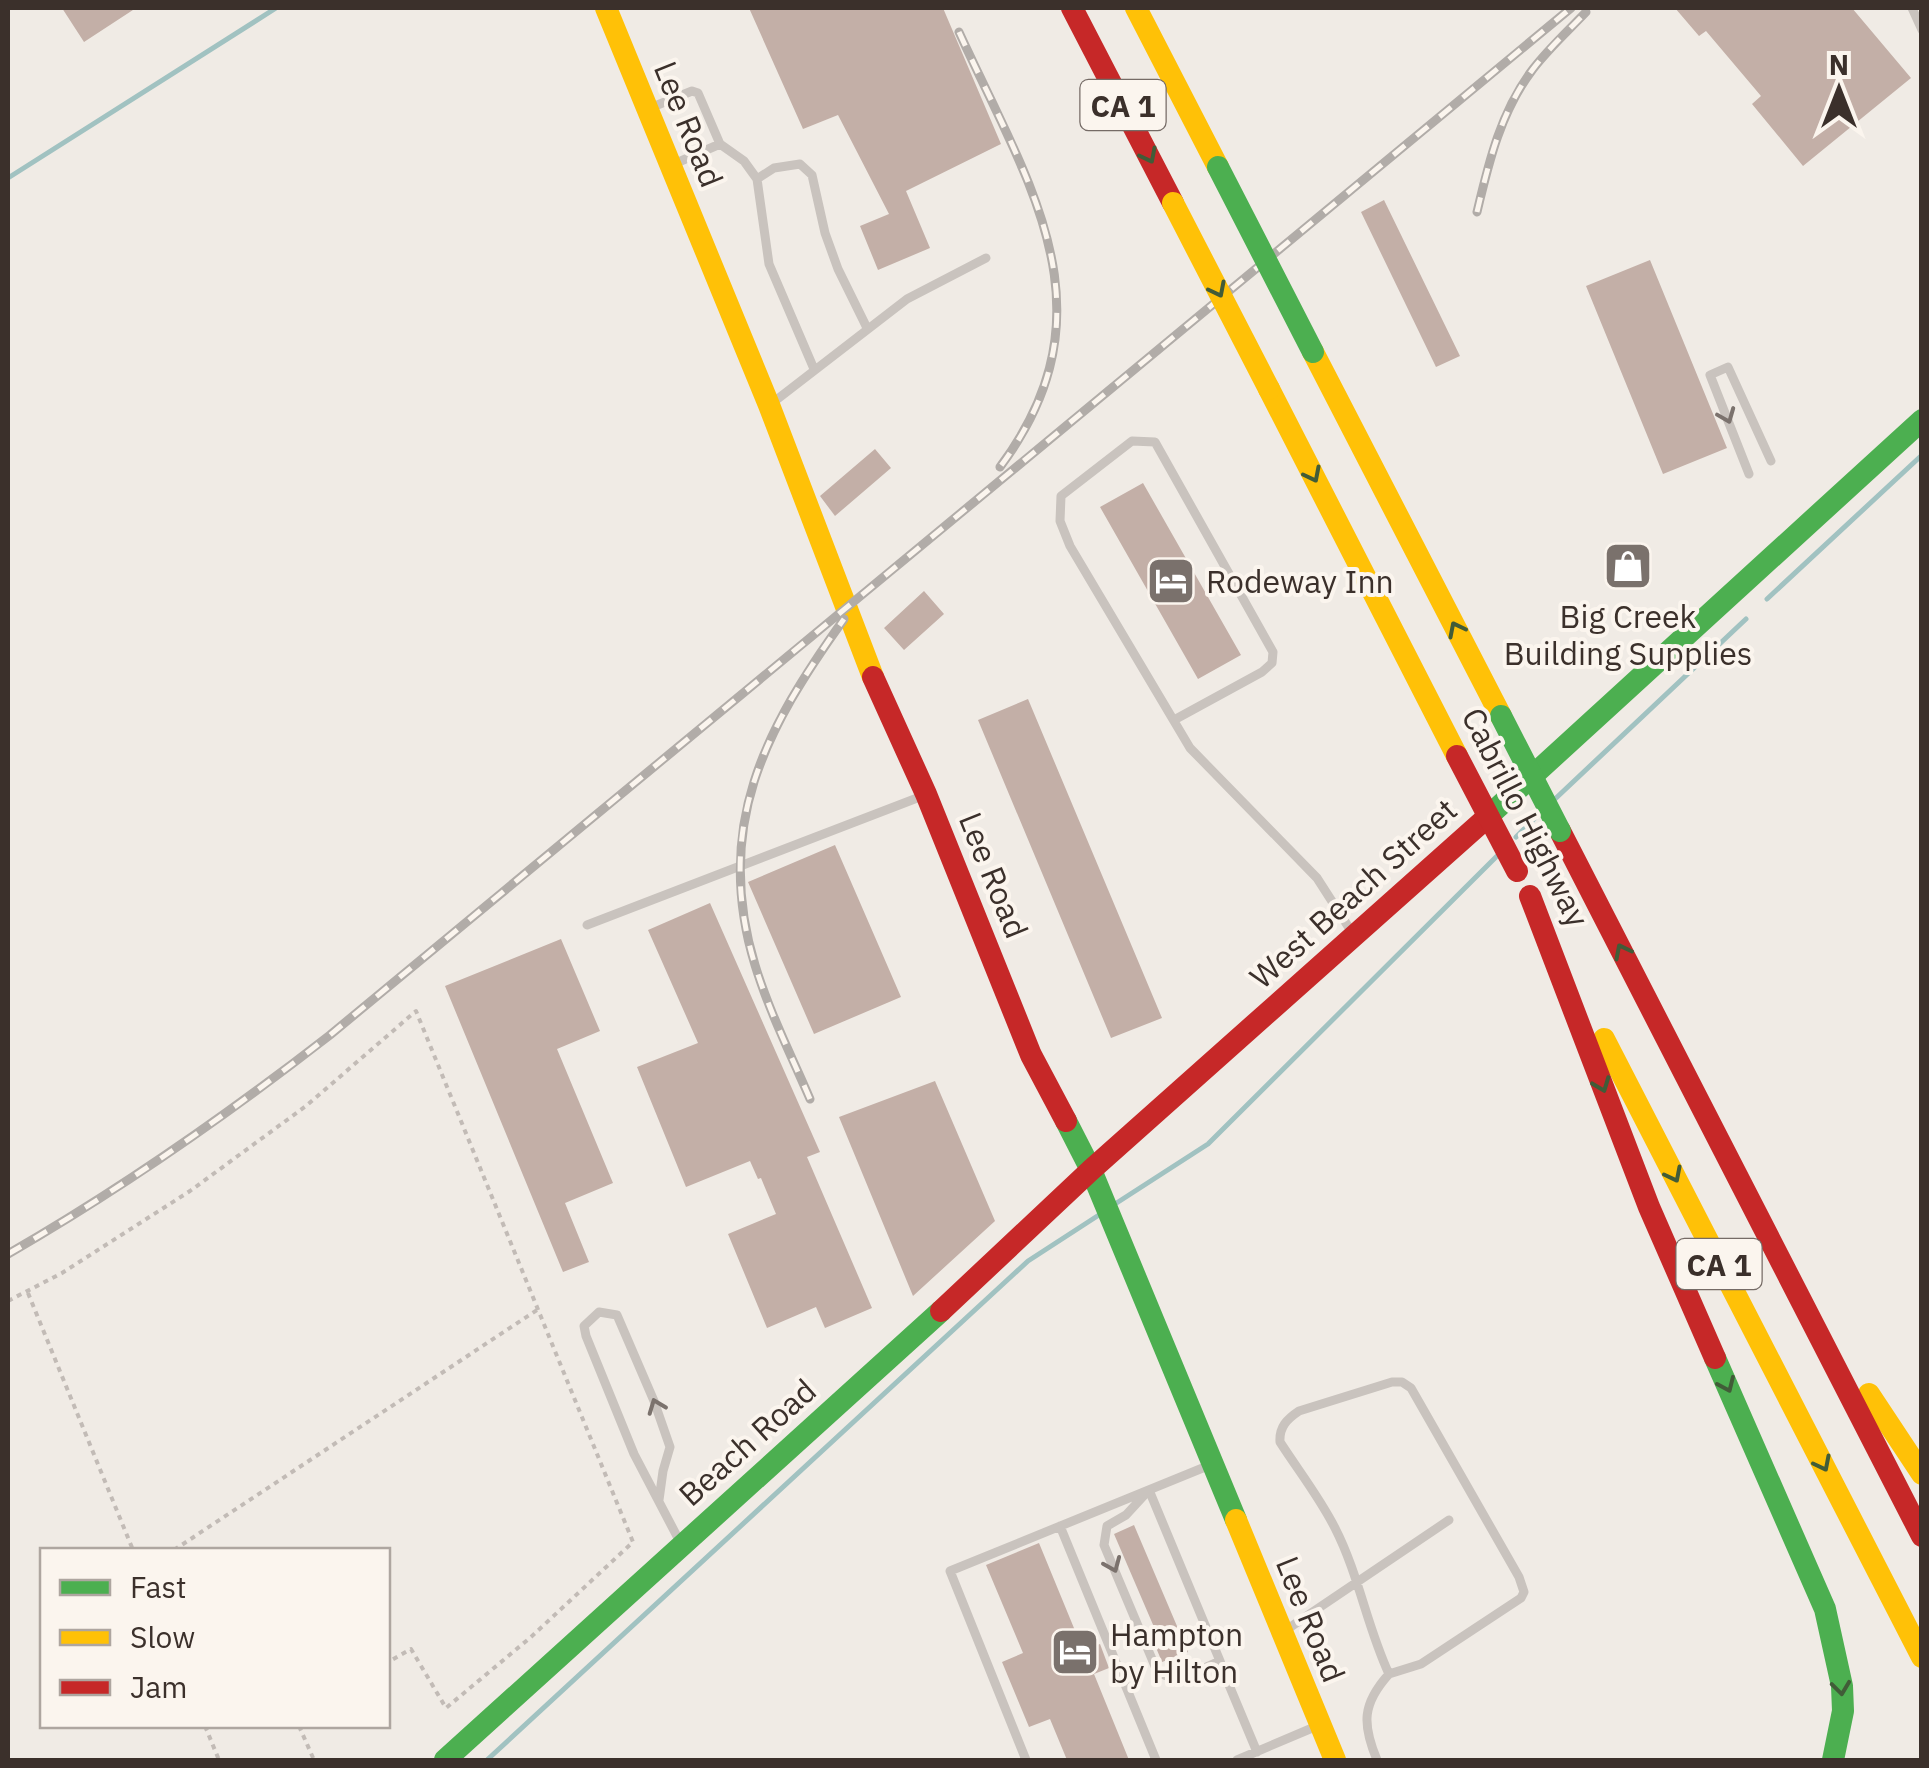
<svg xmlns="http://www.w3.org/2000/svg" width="1929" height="1768" viewBox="0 0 1929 1768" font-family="'IBM Plex Sans',sans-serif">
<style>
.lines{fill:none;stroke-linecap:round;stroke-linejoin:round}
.stream{stroke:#a1c2c1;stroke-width:5}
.building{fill:#c3afa7}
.path{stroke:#c2bbb6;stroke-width:4;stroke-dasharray:5 5;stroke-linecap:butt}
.lane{stroke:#c9c3be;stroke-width:9}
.fast{stroke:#4caf50;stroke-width:22}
.slow{stroke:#ffc107;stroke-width:22}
.jam{stroke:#c62828;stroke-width:22}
.rail-casing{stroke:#b1aca8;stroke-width:9}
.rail{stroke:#fbf5ee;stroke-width:5;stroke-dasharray:15;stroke-linecap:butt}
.fast-bridge{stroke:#4caf50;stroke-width:22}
.slow-bridge{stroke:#ffc107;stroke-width:22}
.jam-bridge{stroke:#c62828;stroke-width:22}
.oneway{stroke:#415c38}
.oneway2{stroke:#7b726d}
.labels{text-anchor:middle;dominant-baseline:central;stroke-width:8;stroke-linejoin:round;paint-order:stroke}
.shield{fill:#fbf5ee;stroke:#756b66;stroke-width:2.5}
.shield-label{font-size:30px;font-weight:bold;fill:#3b302b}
.street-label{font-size:32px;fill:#3b302b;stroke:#fbf5ee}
.poi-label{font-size:32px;fill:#3b302b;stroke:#fbf5ee;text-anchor:start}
</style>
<rect width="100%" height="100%" fill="#f0ebe5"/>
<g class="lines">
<path class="stream" d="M8,178L276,8
M1767,599L1922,455
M1555,799L1746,619
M1516,837L1540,813
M1115,1204L1208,1144L1497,856
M487,1760L1028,1261L1102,1213"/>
</g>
<path class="building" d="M62,8H136L84,42Z
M749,8H943L1001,144L906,191L930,248L878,270L860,226L889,214L838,115L803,129Z
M1675,8H1852L1911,78L1803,166L1752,104L1761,96L1706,31L1699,36Z
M1384,200L1460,356L1436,367L1361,212Z
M1650,260L1727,448L1663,474L1586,286Z
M875,449L891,468L835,516L820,496Z
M1143,483L1241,655L1198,679L1100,507Z
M924,591L944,614L904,650L884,628Z
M1028,699L1162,1018L1111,1038L978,720Z
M835,845L901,997L814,1034L748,882Z
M710,903L820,1152L807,1157L872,1308L825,1328L816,1307L767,1328L728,1234L776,1214L761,1178L758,1179L750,1161L686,1187L637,1067L698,1043L648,930Z
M561,939L600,1031L557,1049L613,1183L565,1203L589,1262L563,1272L445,986Z
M935,1081L995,1221L913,1296L839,1117Z
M1134,1525L1188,1652L1162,1662L1152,1638L1157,1634L1114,1534Z
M1039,1543L1083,1650L1100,1644L1109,1668L1094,1674L1129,1760H1067L1050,1719L1029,1727L1002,1662L1023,1653L986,1565Z"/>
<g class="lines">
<path class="path" d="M28,1293L133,1550
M8,1301L62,1273L190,1191L306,1106L416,1011L633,1542L531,1637L446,1708L411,1649L388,1662
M174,1550L537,1310
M205,1726L219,1760
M299,1726L314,1760"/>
<path class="lane" d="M1912,8L1922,30
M650,108L692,91L698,93L720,144
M674,164L720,144L744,161L757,179L769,264L814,369
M757,179L774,168L800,164L812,175L825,233L838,269L867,328
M771,404L907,299L986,258
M1749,474L1710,375L1728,367L1771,461
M1174,720L1262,672L1272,663L1273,652L1155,442L1132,441L1061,496L1060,521L1070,546L1190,748L1317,878L1353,934
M587,925L925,795
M1392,1382H1402L1411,1388L1519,1577L1524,1592L1521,1598L1421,1664L1389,1674C1367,1627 1359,1575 1335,1528C1320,1498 1298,1470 1280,1442C1279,1427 1287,1419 1299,1411Z
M659,1500L663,1471L670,1447L654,1401L617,1315L599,1312L584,1326L586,1336L634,1454L680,1542
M1060,1526L1156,1760
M1286,1630L1449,1520
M1220,1661C1200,1669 1176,1686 1157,1671L1104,1545L1107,1526L1126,1515L1149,1490L1220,1661L1224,1673L1257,1752
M1026,1760L950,1571L1210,1465
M1237,1760L1317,1726
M1377,1760C1362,1724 1362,1704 1389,1674"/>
<path class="fast" d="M1483,821L1922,420
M1066,1121L1091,1170L1236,1520
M1715,1358L1825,1609L1842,1686L1843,1711L1833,1760
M445,1760L941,1311"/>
<path class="slow" d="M606,8L769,405L873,677
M1136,8L1218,167
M1313,352L1501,716
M1269,389L1457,756
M1604,1039L1922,1657
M1869,1394L1922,1474
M1236,1520L1335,1760"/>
<path class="jam" d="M1072,8L1173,203
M873,677L926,794L1031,1055L1066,1121
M1560,831L1922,1536
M1530,896L1649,1207L1715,1358
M941,1311L1091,1170L1483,821"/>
<g class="rail-casing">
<path id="rail" d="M959,32C1028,184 1117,310 1000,467
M1477,212C1489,161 1501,111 1533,69C1549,48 1569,30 1586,12
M810,1099C791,1055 769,1011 755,965C713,827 765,729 844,619
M8,1254C121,1189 227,1115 330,1035L1571,8"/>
</g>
<use href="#rail" class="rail"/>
<path class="fast-bridge" d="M1218,167L1313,352
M1501,716L1560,831"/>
<path class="slow-bridge" d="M1173,203L1269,389"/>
<path class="jam-bridge" d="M1457,756L1517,871"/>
</g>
<defs><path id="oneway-chevron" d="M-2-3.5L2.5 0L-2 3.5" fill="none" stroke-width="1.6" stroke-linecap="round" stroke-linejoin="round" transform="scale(2.5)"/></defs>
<g class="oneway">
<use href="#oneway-chevron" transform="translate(1149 156) rotate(63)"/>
<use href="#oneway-chevron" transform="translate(1218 290) rotate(63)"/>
<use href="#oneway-chevron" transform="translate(1313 475) rotate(63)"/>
<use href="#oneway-chevron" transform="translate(1456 629) rotate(-117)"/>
<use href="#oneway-chevron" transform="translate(1622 951) rotate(-117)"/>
<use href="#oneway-chevron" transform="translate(1602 1085) rotate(69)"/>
<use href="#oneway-chevron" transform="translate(1674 1175) rotate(63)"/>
<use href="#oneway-chevron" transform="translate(1727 1385) rotate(66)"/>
<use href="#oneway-chevron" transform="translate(1823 1464) rotate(63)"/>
<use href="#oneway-chevron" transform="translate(1841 1688) rotate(83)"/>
</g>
<g class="oneway2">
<use href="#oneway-chevron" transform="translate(1727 416) rotate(68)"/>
<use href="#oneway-chevron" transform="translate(656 1406) rotate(-111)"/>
<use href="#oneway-chevron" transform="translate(1113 1565) rotate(67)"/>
</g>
<defs>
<g id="shop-square" transform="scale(2.5)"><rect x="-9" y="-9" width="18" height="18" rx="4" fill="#7a716c" stroke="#fbf5ee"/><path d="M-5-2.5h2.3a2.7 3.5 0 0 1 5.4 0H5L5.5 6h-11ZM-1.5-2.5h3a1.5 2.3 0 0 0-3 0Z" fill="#fff"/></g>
<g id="hotel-square" transform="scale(2.5)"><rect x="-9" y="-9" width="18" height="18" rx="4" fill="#7a716c" stroke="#fbf5ee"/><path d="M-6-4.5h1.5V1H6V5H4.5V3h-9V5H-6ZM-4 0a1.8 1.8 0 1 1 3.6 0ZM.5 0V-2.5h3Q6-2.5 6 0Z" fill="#fff"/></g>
</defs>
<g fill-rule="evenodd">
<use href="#shop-square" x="1628" y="566"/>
<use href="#hotel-square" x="1171" y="581"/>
<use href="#hotel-square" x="1075" y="1652"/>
</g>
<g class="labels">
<g class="shield">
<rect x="1080.5" y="80" width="85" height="50" rx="8"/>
<rect x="1676.5" y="1239" width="85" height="50" rx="8"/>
</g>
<g class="shield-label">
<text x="1123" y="105">CA 1</text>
<text x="1719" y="1264">CA 1</text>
</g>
<g class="street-label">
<text transform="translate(689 124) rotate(68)">Lee Road</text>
<text transform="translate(1526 817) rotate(63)">Cabrillo Highway</text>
<text transform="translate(994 875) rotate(68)">Lee Road</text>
<text transform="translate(1353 893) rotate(-42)">West Beach Street</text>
<text transform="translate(747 1442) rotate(-42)">Beach Road</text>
<text transform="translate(1311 1619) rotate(68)">Lee Road</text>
</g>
<g class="poi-label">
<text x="1206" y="581">Rodeway Inn</text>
<text x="1628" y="616" text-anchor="middle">Big Creek<tspan x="1628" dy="37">Building Supplies</tspan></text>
<text x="1110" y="1634">Hampton<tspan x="1110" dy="37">by Hilton</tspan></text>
</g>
</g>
<rect width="1929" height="1768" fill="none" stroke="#3b302b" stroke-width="20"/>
<rect x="40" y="1548" width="350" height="180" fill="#fbf5ee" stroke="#aea6a0" stroke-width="2.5"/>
<rect x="60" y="1580" width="50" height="15" fill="#4caf50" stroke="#aea6a0" stroke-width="2.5"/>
<text x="130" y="1598" font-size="30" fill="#3b302b">Fast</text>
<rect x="60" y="1630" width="50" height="15" fill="#ffc107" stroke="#aea6a0" stroke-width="2.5"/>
<text x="130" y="1648" font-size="30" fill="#3b302b">Slow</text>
<rect x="60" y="1680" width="50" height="15" fill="#c62828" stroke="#aea6a0" stroke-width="2.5"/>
<text x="130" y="1698" font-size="30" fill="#3b302b">Jam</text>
<g transform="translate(1839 90)" stroke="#fbf5ee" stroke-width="8" paint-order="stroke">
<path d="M0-8L18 38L0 25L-18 38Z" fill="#3b302b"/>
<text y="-15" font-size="28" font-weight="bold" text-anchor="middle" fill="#3b302b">N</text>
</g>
</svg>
